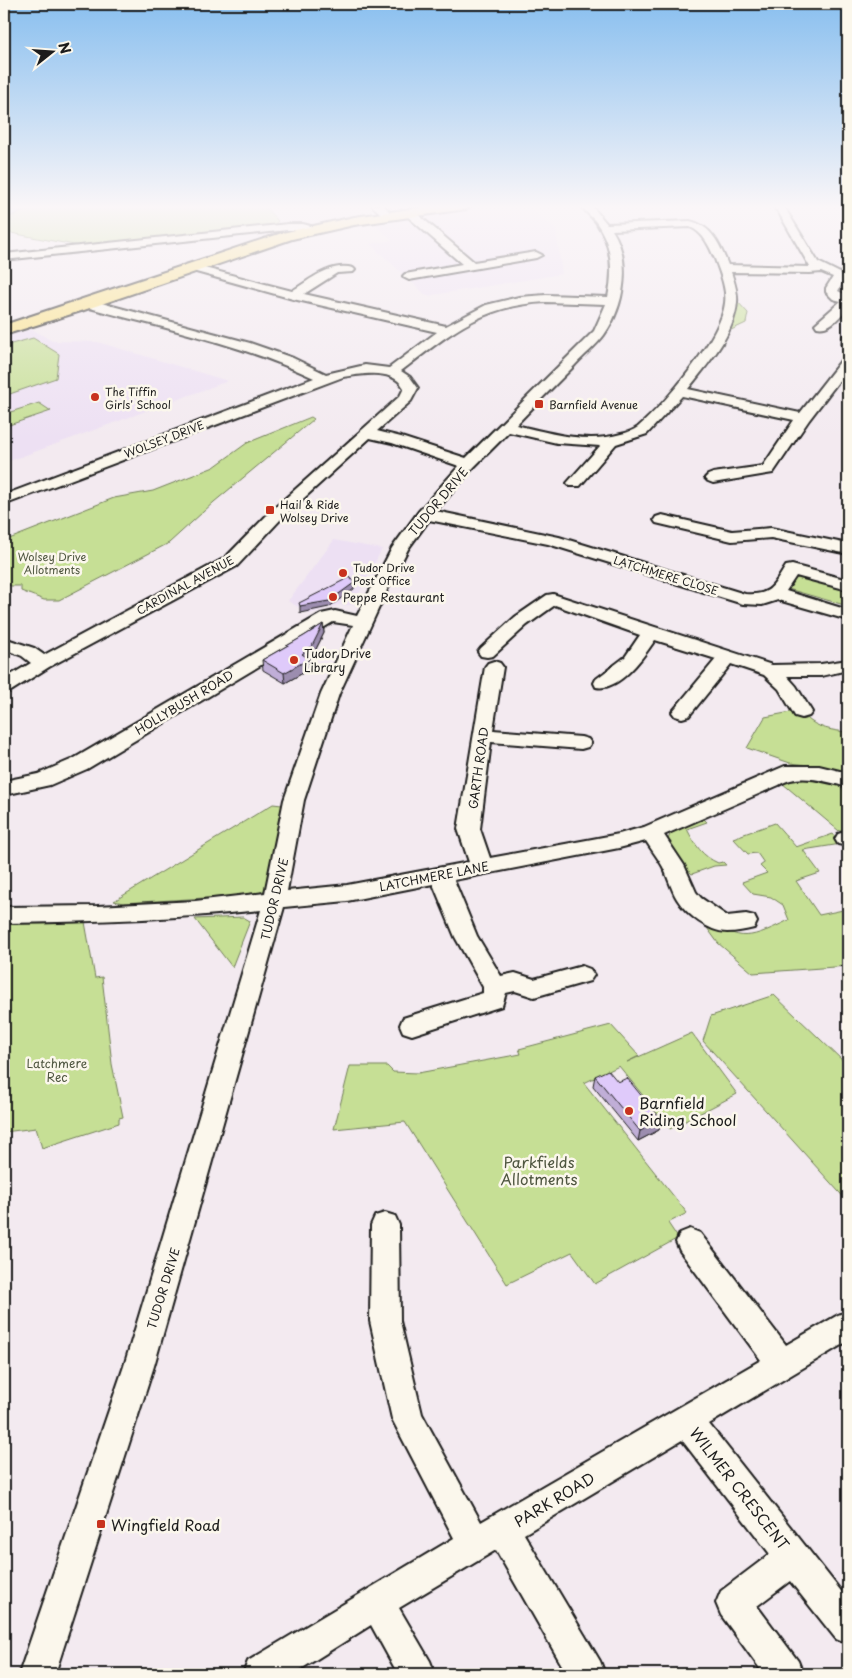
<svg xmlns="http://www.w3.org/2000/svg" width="852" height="1678" viewBox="0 0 852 1678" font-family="'Playpen Sans',sans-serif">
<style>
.built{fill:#ede0f3}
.green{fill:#c6df95;stroke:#717e58}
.water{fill:#9cd0fa;stroke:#6988a1}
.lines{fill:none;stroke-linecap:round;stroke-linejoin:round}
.minor-casing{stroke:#1c1c1c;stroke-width:4}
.major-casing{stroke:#1c1c1c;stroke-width:4}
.minor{fill:#fbf7ec;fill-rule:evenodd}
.major{fill:#fae180;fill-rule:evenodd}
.wall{fill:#c0aed7;stroke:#1c1c1c}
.shaded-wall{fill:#9c8daf;stroke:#1c1c1c}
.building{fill:#dfcafa;stroke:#1c1c1c}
.poi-dot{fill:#c8321e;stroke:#fbf7ec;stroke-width:2}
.labels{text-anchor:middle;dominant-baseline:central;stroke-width:5;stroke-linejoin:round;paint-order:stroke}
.far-poi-label{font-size:11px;fill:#1c1c1c;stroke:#fbf7ec;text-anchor:start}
.far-street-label{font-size:11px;fill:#1c1c1c;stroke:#fbf7ec}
.far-park-label{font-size:11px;fill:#4f5640;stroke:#fbf7ec}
.street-label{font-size:12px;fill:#1c1c1c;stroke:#fbf7ec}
.poi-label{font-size:12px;fill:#1c1c1c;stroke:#fbf7ec;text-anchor:start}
.park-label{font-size:12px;fill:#4f5640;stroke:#fbf7ec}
.near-poi-label{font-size:15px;fill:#1c1c1c;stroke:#fbf7ec;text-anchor:start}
.near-park-label{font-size:15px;fill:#4f5640;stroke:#fbf7ec}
.near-street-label{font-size:15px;fill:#1c1c1c;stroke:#fbf7ec}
</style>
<rect width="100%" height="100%" fill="#f3eaf0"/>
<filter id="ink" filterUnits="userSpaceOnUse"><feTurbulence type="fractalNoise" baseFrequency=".02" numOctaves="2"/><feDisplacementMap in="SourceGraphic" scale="10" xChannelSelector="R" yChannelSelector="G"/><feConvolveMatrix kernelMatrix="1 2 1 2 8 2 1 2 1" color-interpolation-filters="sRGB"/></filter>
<g filter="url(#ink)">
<path class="built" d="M498,205H526L556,229L562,274L427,296L370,244L392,240L372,223Z
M32,329L52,341L98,342L228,381L4,463V337Z
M334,540L382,549L353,605H338L310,614L288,601Z"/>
<path class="green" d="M41,205H263L278,221L274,226L85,247L11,233L4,235V219Z
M737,301L748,313L746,323L729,331L738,307Z
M33,338L59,354L56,378L4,396V346Z
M39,403L51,411L9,425L4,421V414Z
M311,417L314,419L214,502L169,543L59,600H44L21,591V586H11L4,583V541L114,498L153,491L214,467L247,443Z
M796,573L848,587V606L788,589Z
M791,712L794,717H806C816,728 834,731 848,732V775L818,766L790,763L747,748L765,717Z
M801,777L818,778L842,787L848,799V831H839L782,783Z
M273,804L282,805L269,881L265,890L254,895L123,903L114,901Z
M704,819L707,822L687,829C695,845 702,856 718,863L723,862L726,865L714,866L692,874L681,864L666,844L671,832L675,829Z
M775,823L796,847L833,834L841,844L803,850L820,873L796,881L819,915L848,909V966L753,973L718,943L697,914C741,940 742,943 789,920L783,905L771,897L753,894L742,882L767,873L760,866L764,863L757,853L748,854L733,838Z
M243,917L250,921L232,967L195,919Z
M4,920L85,922L95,978L102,977L112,1064L123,1117L119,1118V1123L42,1148L36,1128L4,1132Z
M774,995L843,1061L848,1059V1202L703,1041L711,1016Z
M611,1025L639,1056L627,1062L692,1033L737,1094L670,1129L619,1066L584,1083L687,1213L668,1223L678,1238L595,1284L572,1252L507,1284L405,1122L334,1129L350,1066H387L393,1072L418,1073L521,1054L519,1049Z"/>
<path class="water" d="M4,205H40L4,218Z"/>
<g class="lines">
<g class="minor-casing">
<path id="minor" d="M372,205H383L394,216L389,219L385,218Z
M580,205H591L607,224L690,221C712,226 720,245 728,265L810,267L779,213L772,205H783L818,262L846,276L838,291L848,296V308C840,316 830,330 817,327L815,324L841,301L833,299L826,292V288L833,277L821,272L810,273L731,272C734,281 738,292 737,302C735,334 707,365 688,389L800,413L843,358L848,357V369L809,420L773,473L713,483L708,481L705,478L708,475L713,473L763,466L794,420L682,396L647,434L616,444L580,486H570L567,483L600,446L557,443L509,432L474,467L436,511L559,537L745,594C771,596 773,586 786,566L792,565L848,580V590L796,576L786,591L848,610V620L778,600L762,605L743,604L548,544L429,520L408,549L387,590L339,694L304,800L287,891L347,885L469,862L458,829L485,667L488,663L494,661L500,663L503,667L493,730L581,737L588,739L591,743L588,747L581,749L491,742L480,829L490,858L619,834L644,827L785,766H819L848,773V787C826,782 800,772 779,785L664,835L684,865L696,892L701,898L727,916L746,914L754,916L757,922L754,928C746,930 736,932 727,932C709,932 686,914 677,899C671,889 668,877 663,867C658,858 651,849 646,841L619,848L454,880L477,936L501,976L515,973L534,979L582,966L590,969L594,975L590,981L534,997L515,991L506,993L502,1006L412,1035L403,1032L400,1025L403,1018L483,993V987L455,937L433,884L347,901L284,907L154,1366L55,1674H19L124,1366L261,910C176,919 90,922 4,923V907L97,906L195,901L265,893L284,800L321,694L353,625L333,622L87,769L50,785L4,795V781L38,774L73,759L321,614L335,611L357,616L392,548L419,511L459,466L392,443L370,438L282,518L237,566L49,667L11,691L4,693V679L31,663L22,656L4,649V638L34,648L44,655L225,558L270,512L400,396L404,388C393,368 362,374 343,377L9,503L4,505V495L314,378C242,344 163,328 86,307L84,304L86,301H94L250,343L293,358L326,374L365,365L389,368L437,332L293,299L189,270L187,268L193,265L292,291C310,280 330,262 353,268L355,270L353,272L337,273L304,294L446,326L486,305L519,297L546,295L608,297C614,270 612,245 596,222C591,216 585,211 580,205ZM690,227C704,233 709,246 715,259C720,273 727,289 725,303C721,338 665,404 638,427C634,430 626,433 621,434C587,444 549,433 516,425C535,405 555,385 575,365C584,355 596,346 604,335C625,306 632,260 612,230ZM546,302L606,304L594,331L466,458L401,437L377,431L411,401L418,388L410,377L401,371C449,334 482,305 546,302Z
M410,210L414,211L474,262L536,252L542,255L536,258L409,280L405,278L403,276L405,274L462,264L406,215L405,213L406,211Z
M288,224H303L318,228L319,230L314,233L303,230H288L4,260V254Z
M848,335V348L842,344L843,336Z
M662,515L732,531L771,528L848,544V554L771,538L732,541L656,523L654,520L656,517Z
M553,594L772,665L821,664L848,660V670L821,676H787L796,686L812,712L809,716L802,718L795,716L779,689L764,675L731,664L689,716L682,718L675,716L672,712L716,659L655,640C644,656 619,692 596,687L594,683L596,679L625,657L640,635L555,605L527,625L493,656L487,657L481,656L478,652L481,648L515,617L547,595Z
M848,831V846L838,844L835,839L838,834Z
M385,1213L395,1216L399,1225L400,1321L422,1414L481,1522L761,1360L680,1251L676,1242L680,1233L690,1229L700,1233L786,1345L838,1315L848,1311V1341L709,1424L848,1600V1644L836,1639L790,1581L757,1606L798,1661L803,1674H764L721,1615L716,1603L721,1591L770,1554L682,1440L524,1534L600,1661L605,1674H567L496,1550L399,1608L430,1661L435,1674H398L371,1625L293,1674H243L248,1661L454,1538L392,1419L370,1321L371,1225L375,1216Z"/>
</g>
<g class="major-casing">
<path id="major" d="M439,205H472L466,209L354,225L292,239L81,311L4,335V325L282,233L354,217Z"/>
</g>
<use href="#minor" class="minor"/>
<use href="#major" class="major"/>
</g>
<path class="wall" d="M323,624L324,633L313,655L308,659L310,669L285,683L263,670L262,660L304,636Z
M595,1076L618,1082L661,1120L659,1130L638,1141L593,1086Z"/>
<path class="shaded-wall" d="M354,583V589L329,607L300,613V606Z
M323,624L324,633L313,655L305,661L309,659L310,669L285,683L284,673L302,654Z
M661,1120L659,1130L638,1141L640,1131Z"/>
<path class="building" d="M350,577L354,583L329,601L300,606L299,603Z
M323,624L312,646L302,654L309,659L284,673L262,660L304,636Z
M608,1070L618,1082L627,1078L661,1120L640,1131L595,1076Z"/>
</g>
<linearGradient id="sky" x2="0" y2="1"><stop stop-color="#89bfef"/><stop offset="0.47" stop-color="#faf6f8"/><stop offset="1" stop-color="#faf6f8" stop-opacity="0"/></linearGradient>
<rect width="852" height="440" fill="url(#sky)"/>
<g class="poi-dot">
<circle cx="95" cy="397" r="5"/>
<rect x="534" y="399" width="10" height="10" rx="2.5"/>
<rect x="265" y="505" width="10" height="10" rx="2.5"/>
<circle cx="343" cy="573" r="5"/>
<circle cx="333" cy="597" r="5"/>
<circle cx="294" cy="660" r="5"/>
<circle cx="629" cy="1111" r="5"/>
<rect x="96" y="1519" width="10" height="10" rx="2.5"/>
</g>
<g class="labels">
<g class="far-poi-label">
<text x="105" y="391">The Tiffin<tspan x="105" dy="13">Girls' School</tspan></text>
<text x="549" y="404">Barnfield Avenue</text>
<text x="280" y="504">Hail &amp; Ride<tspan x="280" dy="13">Wolsey Drive</tspan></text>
<text x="353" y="567">Tudor Drive<tspan x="353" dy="13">Post Office</tspan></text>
</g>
<g class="far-street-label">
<text transform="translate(164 439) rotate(-21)">WOLSEY DRIVE</text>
<text transform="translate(666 575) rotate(17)">LATCHMERE CLOSE</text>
<text transform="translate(185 585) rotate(-29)">CARDINAL AVENUE</text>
</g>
<g class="far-park-label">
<text x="52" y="556">Wolsey Drive<tspan x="52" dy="13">Allotments</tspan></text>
</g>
<g class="street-label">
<text transform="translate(438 501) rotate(-50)">TUDOR DRIVE</text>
<text transform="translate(184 702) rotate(-31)">HOLLYBUSH ROAD</text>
<text transform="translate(478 768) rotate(-82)">GARTH ROAD</text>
<text transform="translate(434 876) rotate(-11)">LATCHMERE LANE</text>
<text transform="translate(274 899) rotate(-77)">TUDOR DRIVE</text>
<text transform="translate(163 1288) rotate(-73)">TUDOR DRIVE</text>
</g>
<g class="poi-label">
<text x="343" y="597">Peppe Restaurant</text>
<text x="304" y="653">Tudor Drive<tspan x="304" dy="14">Library</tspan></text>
</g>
<g class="park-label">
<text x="57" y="1063">Latchmere<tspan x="57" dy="14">Rec</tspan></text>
</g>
<g class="near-poi-label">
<text x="639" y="1102">Barnfield<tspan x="639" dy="17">Riding School</tspan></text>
<text x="111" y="1524">Wingfield Road</text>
</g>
<g class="near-park-label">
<text x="539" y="1161">Parkfields<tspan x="539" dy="17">Allotments</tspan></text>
</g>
<g class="near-street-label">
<text transform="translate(740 1488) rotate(52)">WILMER CRESCENT</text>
<text transform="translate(554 1499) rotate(-31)">PARK ROAD</text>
</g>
</g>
<rect width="852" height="1678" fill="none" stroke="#fbf7ec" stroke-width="20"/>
<rect x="10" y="10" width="832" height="1658" fill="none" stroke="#1c1c1c" stroke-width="2" filter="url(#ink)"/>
<g transform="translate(52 52) rotate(73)" stroke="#fbf7ec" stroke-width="4" paint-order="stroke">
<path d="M0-4L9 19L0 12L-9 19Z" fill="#1c1c1c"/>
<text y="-8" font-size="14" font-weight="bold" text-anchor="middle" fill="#1c1c1c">N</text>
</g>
</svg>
